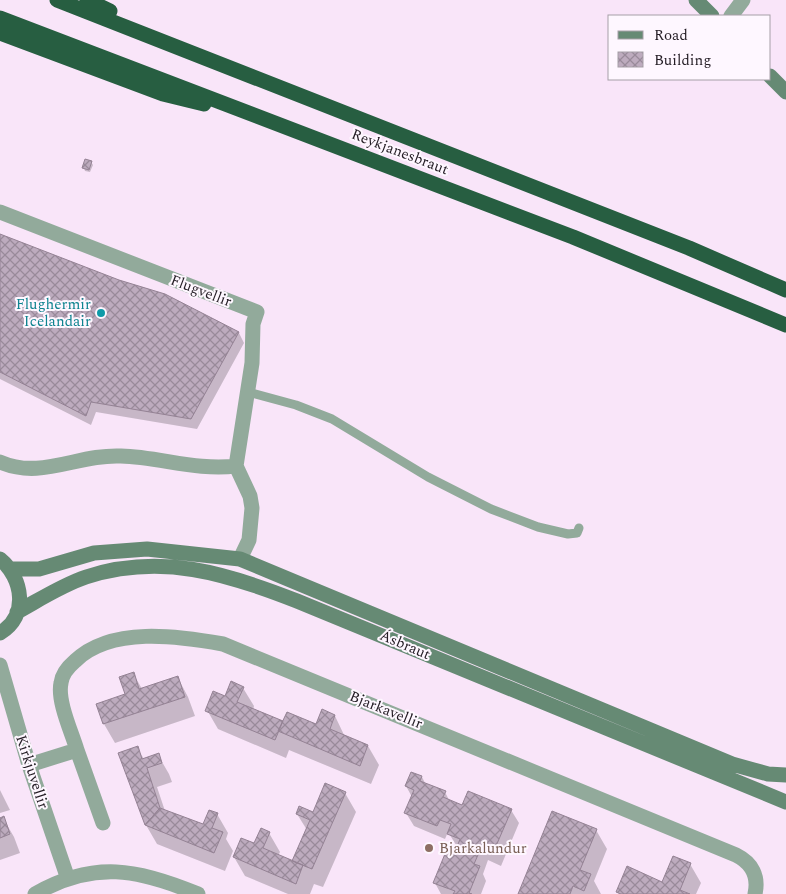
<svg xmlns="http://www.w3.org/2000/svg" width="786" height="894" viewBox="0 0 786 894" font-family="Spectral,serif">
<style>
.shadow{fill:#0003}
.building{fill:url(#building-cross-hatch);stroke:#948294}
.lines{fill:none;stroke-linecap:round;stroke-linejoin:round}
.lane{stroke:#92aa9b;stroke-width:9}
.street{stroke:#92aa9b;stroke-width:15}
.secondary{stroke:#668a74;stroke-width:15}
.highway{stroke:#275e41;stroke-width:15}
.culture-dot{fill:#0f9aa8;stroke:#fef7ff;stroke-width:2}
.education-dot{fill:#8d6e63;stroke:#fef7ff;stroke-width:2}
.labels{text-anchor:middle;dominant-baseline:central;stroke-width:4;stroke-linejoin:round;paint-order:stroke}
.street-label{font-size:15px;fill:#231c24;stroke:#fef7ff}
.culture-label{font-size:15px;fill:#0d838f;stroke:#fef7ff;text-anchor:end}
.education-label{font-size:15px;fill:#785e54;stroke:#fef7ff;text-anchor:start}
</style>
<defs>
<pattern id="building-cross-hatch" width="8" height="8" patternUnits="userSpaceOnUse" patternTransform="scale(1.25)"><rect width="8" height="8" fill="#bdabbe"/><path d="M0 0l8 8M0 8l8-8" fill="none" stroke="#998a9a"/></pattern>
</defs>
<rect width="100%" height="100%" fill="#f9e5f9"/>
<path class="shadow" d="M91,162L93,165L90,172L85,171L84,168Z
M0,235L239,333L244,343L197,429L96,412L91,425L0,379Z
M133,673L142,689L178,678L188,697L195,716L115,743L104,724L98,705L127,695Z
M243,688L254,706L253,710L284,723L316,726L335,716L345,737L368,746L379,765L371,784L289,750L286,758L218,729L207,710Z
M137,748L144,759L158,755L169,774L172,782L157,787L165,811L204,826L217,814L228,833L226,839L233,851L225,871L157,844L146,825Z
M412,773L422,777L426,785L445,792L450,802L463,807L511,810L519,823L501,866L488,860L483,874L486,881L481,894H441L435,883L458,848L448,832L445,839L414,826L406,813L412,797L406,786Z
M0,790L10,810L0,813Z
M345,793L356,812L323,887L314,884L310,894H288L245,876L234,857L269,833L280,852L278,856L293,862L307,830L297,814L314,813Z
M0,817L3,818L14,837L20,853L0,860Z
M596,830L607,849L594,881L601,894H520Z
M690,864L701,883L696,894H619L617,892L663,883Z"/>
<path class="building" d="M85,159L92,161L89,170L82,168Z
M0,234L119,280L165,294L239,332L191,419L91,402L86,416L0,372Z
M134,672L139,689L178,676L185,697L103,724L96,704L125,694L119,677Z
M231,681L244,687L237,702L283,721L275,740L205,711L213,691L225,696Z
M322,709L335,715L330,729L368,745L360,766L278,731L287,712L316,724Z
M138,746L142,759L159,753L162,763L147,768L160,808L145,825L118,753Z
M411,772L422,776L420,781L446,791L443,797L462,805L468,791L512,809L493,853L481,848L474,864L480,866L469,893L472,894H453L455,891L433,883L447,849L455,852L460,839L447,834L451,824L440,820L437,826L404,813L414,790L405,786Z
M325,783L346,792L312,869L292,861L310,820L296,814L299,806L313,812Z
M160,808L203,824L209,810L218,813L212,828L223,832L214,853L145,825Z
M552,811L597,829L580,870L591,874L584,891L573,886L570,894H518Z
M4,816L10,834L0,838V818Z
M261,828L270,832L263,848L303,865L296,884L233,857L241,838L254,843Z
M673,856L691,863L680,890L690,894H621L616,892L627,866L662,882Z"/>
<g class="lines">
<path class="lane" d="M248,392L296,405L332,419L428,477L491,509L538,527L568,534L577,533L579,528"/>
<path class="street" d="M731,16L743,0
M0,212L257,312L253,324L252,363L236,466L250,496L252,508L249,540L240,559
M0,462C41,480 78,454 121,456C160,457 197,471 236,466
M0,665L29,765L68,879
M77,750L103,823
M29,765L77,750C72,733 57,701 61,683C62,674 68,667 75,661C111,626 178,636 223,644L736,855C752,863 759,876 755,894
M35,894C94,860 138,869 198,894"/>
<path class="secondary" d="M696,0L712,16
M770,76L786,92
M0,559C23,578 29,616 0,633
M11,569H39L94,553L147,549L240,559L732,764L768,774L786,775
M17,612C39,600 62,585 86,577C161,553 226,573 297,601L786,802"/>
<path class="highway" d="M57,0L689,248L786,290
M87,0L110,11
M0,18L573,237L786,325
M0,33L163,94L204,104"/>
</g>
<circle class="culture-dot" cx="101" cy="313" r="5"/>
<circle class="education-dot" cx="429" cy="848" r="5"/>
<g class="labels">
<g class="street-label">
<text transform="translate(400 152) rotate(21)">Reykjanesbraut</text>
<text transform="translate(201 291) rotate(21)">Flugvellir</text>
<text transform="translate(405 645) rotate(23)">Ásbraut</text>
<text transform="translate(386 710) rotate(22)">Bjarkavellir</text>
<text transform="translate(32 772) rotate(72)">Kirkjuvellir</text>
</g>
<g class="culture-label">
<text x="91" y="304">Flughermir<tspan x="91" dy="17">Icelandair</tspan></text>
</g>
<g class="education-label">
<text x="439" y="848">Bjarkalundur</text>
</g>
</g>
<rect x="608" y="15" width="162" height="65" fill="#fef7ff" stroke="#a69fa7"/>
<rect x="618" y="31" width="25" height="8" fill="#668a74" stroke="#a69fa7"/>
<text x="654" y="40" font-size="15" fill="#231c24">Road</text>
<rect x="618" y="52" width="25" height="15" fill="url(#building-cross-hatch)" stroke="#a69fa7"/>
<text x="654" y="65" font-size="15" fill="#231c24">Building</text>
</svg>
